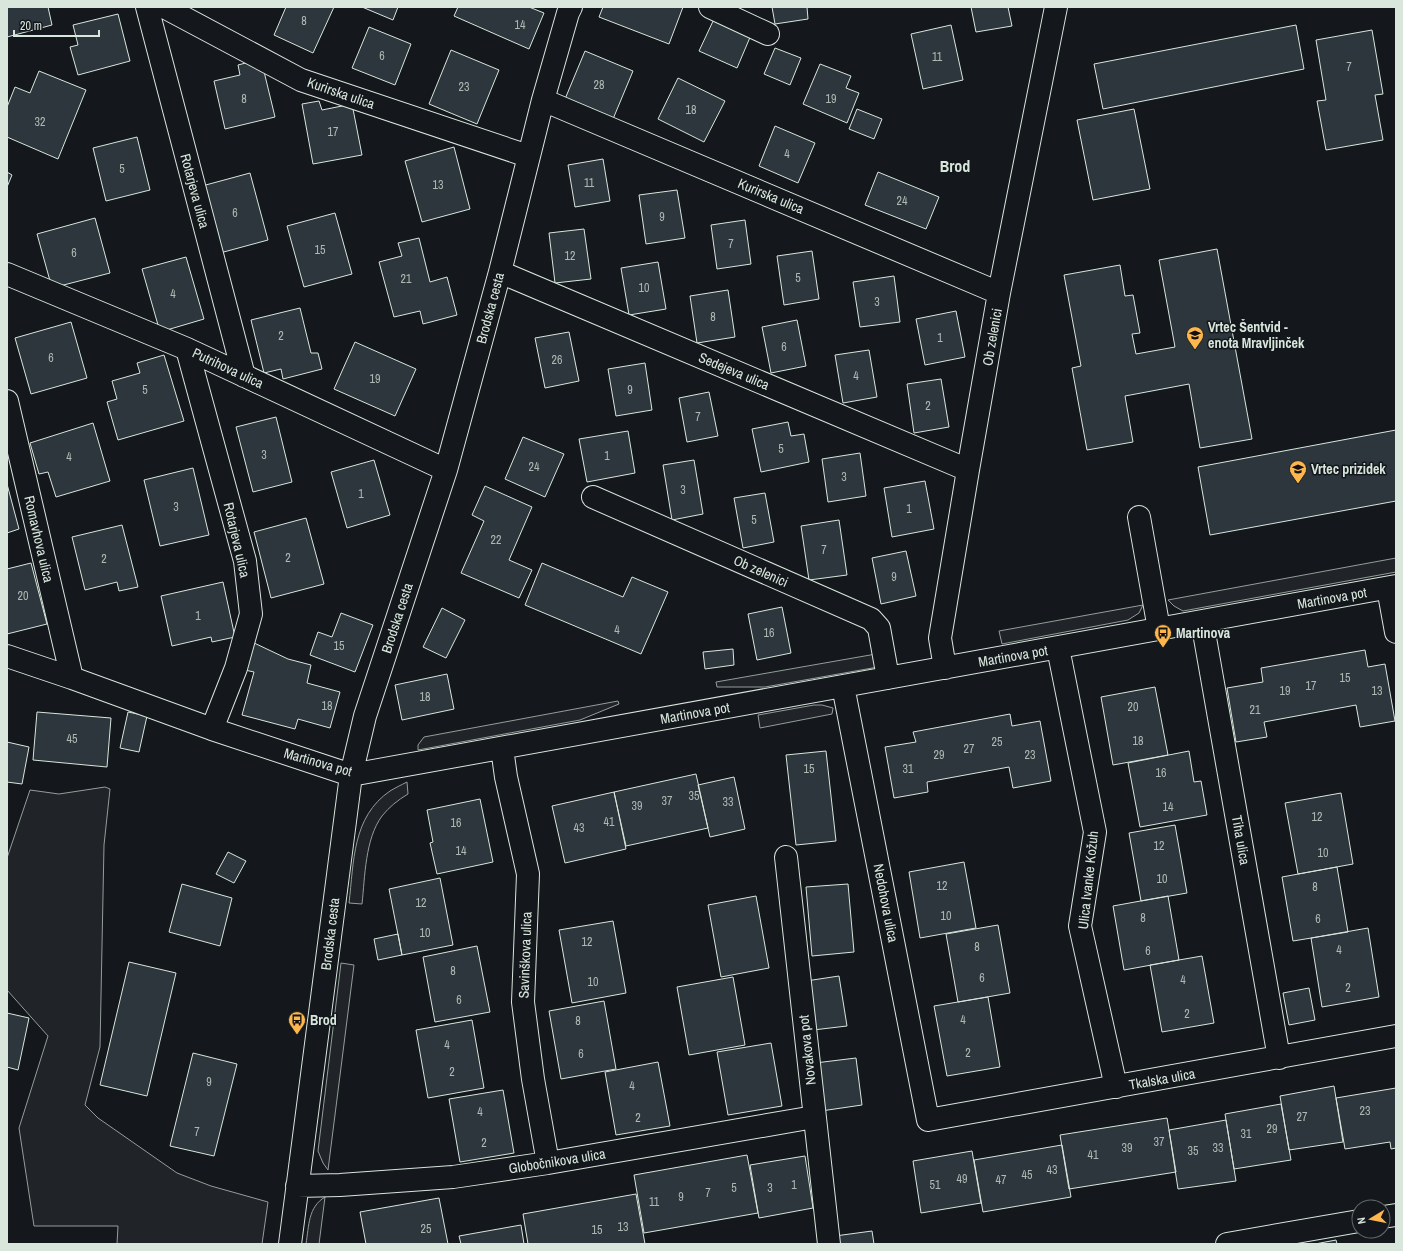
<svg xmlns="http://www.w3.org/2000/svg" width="1403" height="1251" viewBox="0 0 1403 1251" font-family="'Archivo Narrow',sans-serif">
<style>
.green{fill:#202428;stroke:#939e99}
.building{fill:#2c363c;stroke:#d8e6dc}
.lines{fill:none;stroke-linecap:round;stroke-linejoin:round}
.minor-casing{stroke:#d8e6dc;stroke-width:24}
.minor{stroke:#14181c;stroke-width:22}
.labels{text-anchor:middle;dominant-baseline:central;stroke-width:3;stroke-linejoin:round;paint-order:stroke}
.number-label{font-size:12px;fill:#adbab4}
.street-label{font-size:14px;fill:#d8e6dc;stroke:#14181c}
.poi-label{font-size:14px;font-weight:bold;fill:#d8e6dc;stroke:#14181c;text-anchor:start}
.quarter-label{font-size:16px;font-weight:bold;fill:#d8e6dc;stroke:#14181c}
</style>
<rect width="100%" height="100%" fill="#14181c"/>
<path class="green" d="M1396,558V572L1183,611L1174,606L1168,600Z
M1143,605L1139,613L1128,620L1002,644L999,631Z
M876,654L878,667L765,687H717L716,682Z
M618,701L619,704L580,720L418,750V745L424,737Z
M814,705H822L833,708L832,714L760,728L758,715Z
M407,782L408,794C398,800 389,807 382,816C365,839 365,877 362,904L349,903C354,862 352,817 390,791C395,788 401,785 407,782Z
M105,787L110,789L104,845L100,1047L85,1105L98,1118L177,1173L211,1186L268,1202L262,1244H117L118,1226H34L19,1128L48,1036L7,990V858L30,790L59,794Z
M341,963L354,965L328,1170L323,1163L318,1151Z
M325,1197L319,1244H306C309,1226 308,1207 325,1197Z"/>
<path class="building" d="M7,7H48L52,25L7,37Z
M286,7H334L313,53L274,35Z
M362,7H398L393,20Z
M458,7H529L544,13L529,49L454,16Z
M603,7H683L669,44L599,17Z
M772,7H807L808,19L775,24Z
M971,7H1008L1012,26L976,32Z
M118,14L130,61L78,75L70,47L78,45L73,25Z
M714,19L751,35L737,68L699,51Z
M951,25L963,80L923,89L911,34Z
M1296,25L1304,69L1103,109L1094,64Z
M369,27L411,44L395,85L352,68Z
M1372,30L1383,94L1375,95L1383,140L1326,150L1317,101L1326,100L1316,40Z
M775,48L801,58L790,85L764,74Z
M451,50L499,70L477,124L429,104Z
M585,51L633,71L613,119L565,99Z
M261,59L275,117L225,129L214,81L240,75L238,65Z
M820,64L851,76L846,88L859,93L847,123L803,104Z
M39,71L86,90L58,159L7,137V107L15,87L30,93Z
M678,78L725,101L704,142L658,119Z
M319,101L322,110L352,104L362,155L313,164L302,104Z
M857,109L882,119L874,139L849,129Z
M1134,109L1150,189L1093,200L1077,120Z
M775,126L815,143L798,183L759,166Z
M137,137L150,190L106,201L93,148Z
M454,147L470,209L422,222L405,161Z
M603,159L610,201L575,207L568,165Z
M7,172L12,175L7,187Z
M878,172L939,197L926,229L865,205Z
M250,173L268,240L220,253L202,186Z
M677,190L685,238L646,244L639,195Z
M335,213L352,274L304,287L287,226Z
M95,218L110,273L52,288L37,234Z
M745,220L751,264L717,269L711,225Z
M584,229L591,279L555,283L549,233Z
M419,238L430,282L447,277L457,315L423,324L420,311L394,317L379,262L402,256L398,243Z
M1217,249L1252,439L1200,448L1189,384L1125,396L1133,442L1087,450L1072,368L1081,366L1064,275L1120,265L1125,296L1133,295L1140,333L1132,334L1136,354L1175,347L1159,260Z
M812,251L819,299L784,305L777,256Z
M186,257L204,319L160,332L142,269Z
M658,262L666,309L629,315L621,268Z
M894,276L900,322L860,327L853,282Z
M728,290L735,337L697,343L690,296Z
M300,308L311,353H318L322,369L283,379L281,369L264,373L251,320Z
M956,311L965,357L925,365L916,319Z
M797,320L806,366L771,373L762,327Z
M71,322L87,378L31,394L15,338Z
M569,332L579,381L545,388L535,338Z
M355,342L416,369L395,416L334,389Z
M869,350L877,397L843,403L835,355Z
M164,355L184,421L118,440L107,402L117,399L112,381L140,373L137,363Z
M645,363L652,410L616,416L608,369Z
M941,379L949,427L914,433L907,384Z
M709,392L718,436L687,442L679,398Z
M276,417L292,482L253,492L236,427Z
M788,422L791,436L804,434L809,462L761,472L752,429Z
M93,423L110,481L56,497L48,472L39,474L30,443Z
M1396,430V501L1210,535L1198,467Z
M628,431L635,473L587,482L579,439Z
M523,437L564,454L545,497L505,479Z
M860,453L866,496L828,502L822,459Z
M374,460L390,515L347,528L331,472Z
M694,460L703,514L672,520L663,465Z
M193,468L209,535L160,546L144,480Z
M925,481L934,529L892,537L884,488Z
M7,484L19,529L7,533Z
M485,486L532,507L509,560L532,570L519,598L461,573L484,521L472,515Z
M765,493L774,542L743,548L734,498Z
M306,518L324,584L271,598L254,532Z
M839,520L847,575L809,580L801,526Z
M122,525L138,587L119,591L117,582L85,590L72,537Z
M906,551L916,596L881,604L872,558Z
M31,563L47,624L7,634V569Z
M542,563L623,597L632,577L668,592L641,654L525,605Z
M223,582L235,637L212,642L211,637L172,646L161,596Z
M782,607L791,653L757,660L748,614Z
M442,608L465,620L446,658L423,647Z
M341,613L373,625L355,672L310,655L318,632L332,637Z
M252,642L288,659L311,665L307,683L340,692L330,728L298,719L295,729L242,715L254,672L245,670Z
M733,649L734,665L705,669L703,652Z
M1365,650L1368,667L1385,664L1395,721L1360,727L1356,705L1264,722L1267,737L1236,742L1227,688L1263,682L1261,668Z
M447,674L454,709L402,720L395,685Z
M1155,687L1168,755L1113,765L1101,697Z
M37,712L111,718L107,767L33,760Z
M128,712L147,716L139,752L120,748Z
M1010,714L1012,726L1040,721L1051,781L1013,788L1009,767L927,782L928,792L894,798L885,747L916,742L913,732Z
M7,742L29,747L22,784L7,782Z
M826,751L836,841L796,845L786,755Z
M1189,751L1194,782L1201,781L1207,815L1140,827L1128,763Z
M696,774L708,828L626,846L614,792Z
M734,777L745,829L710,837L698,785Z
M614,792L626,849L565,863L552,806Z
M1341,793L1353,864L1298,874L1285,803Z
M480,799L493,862L437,874L430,843L433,842L427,810Z
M1175,825L1187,893L1141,901L1129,833Z
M228,852L246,861L234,883L216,874Z
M964,862L976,928L920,938L909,872Z
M1337,867L1348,932L1293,941L1282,877Z
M440,878L453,945L402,955L389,889Z
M182,884L232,898L220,946L169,932Z
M848,884L854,952L812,956L806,887Z
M756,896L769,968L721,977L708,905Z
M1168,896L1179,960L1124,970L1113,906Z
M613,921L626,993L572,1003L559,930Z
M998,925L1010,993L958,1002L946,934Z
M1368,928L1379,997L1322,1007L1311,938Z
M398,934L402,955L378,960L374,939Z
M477,946L490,1012L435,1022L423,957Z
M1202,956L1214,1023L1162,1032L1150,965Z
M129,962L176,973L147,1096L100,1085Z
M839,976L847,1026L813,1030L806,981Z
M733,977L745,1045L689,1055L677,987Z
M1309,988L1315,1020L1289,1025L1283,993Z
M988,997L1000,1067L947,1076L934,1006Z
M604,1001L616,1069L561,1079L549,1011Z
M7,1013L29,1018L18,1070L7,1067Z
M472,1020L484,1088L428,1098L416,1030Z
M771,1043L782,1106L728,1115L717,1052Z
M193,1053L237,1064L214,1156L170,1146Z
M856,1058L862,1105L821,1111L815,1063Z
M658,1062L670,1126L616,1135L605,1072Z
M1334,1086L1343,1142L1289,1150L1280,1096Z
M1396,1088V1148L1391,1149L1390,1142L1345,1149L1336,1098Z
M503,1090L514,1153L460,1162L449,1099Z
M1281,1104L1291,1160L1234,1169L1225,1114Z
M1167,1118L1176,1172L1069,1189L1060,1135Z
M1226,1120L1236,1181L1178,1189L1169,1130Z
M1062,1145L1071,1197L983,1212L974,1160Z
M972,1151L981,1203L921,1213L913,1161Z
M747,1155L758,1213L644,1233L634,1175Z
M805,1156L813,1208L759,1218L750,1165Z
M636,1194L645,1244H528L523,1214Z
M439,1198L448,1244H366L360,1212Z
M521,1225L524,1244H461L459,1236Z
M872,1231L874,1244H836L835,1236Z
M1336,1240L1337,1244H1315Z"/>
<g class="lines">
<g class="minor-casing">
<path id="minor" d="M147,7L244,376
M164,7L301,80L528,156
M710,7L768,34
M543,100L999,293
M500,272L968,470
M7,274L187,349L446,470
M187,349L245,561L251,614L236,668L212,729
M7,401L72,678
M593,497L871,619L879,628L888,678
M1139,517L1159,629
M1388,588L1396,632
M1202,621L1279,1058
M1058,648L1095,832L1080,926L1116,1087
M7,656L72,678L212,729L351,775L1396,586
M945,668L940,638L968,470L999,293L1056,7
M843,686L928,1120L1396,1036
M502,748L506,777L528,874L523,1002L533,1079L548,1163
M786,857L829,1244
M297,1186L340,1185L453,1177L548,1163L814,1117
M1383,1217L1396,1215
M290,1244L351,775L365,716L446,470L500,272L543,100L568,13L571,7
M1227,1244L1359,1221"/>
</g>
<use href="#minor" class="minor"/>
</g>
<defs>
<g id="school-pin" transform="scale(0.9)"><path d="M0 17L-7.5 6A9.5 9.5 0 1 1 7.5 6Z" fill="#ffb74d" stroke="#14181c"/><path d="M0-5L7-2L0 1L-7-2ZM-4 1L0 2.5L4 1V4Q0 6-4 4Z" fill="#111"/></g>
<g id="bus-pin" transform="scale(0.9)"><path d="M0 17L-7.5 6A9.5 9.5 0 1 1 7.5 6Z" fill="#ffb74d" stroke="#14181c"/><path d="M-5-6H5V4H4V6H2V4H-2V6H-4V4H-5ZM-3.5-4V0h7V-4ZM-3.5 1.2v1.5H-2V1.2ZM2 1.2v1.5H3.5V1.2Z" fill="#111"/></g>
</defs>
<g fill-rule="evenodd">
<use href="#school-pin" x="1195" y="335"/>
<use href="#school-pin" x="1298" y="469"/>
<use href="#bus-pin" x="1163" y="633"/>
<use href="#bus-pin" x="297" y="1020"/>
</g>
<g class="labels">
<g class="number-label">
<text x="304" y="21">8</text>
<text x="520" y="25">14</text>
<text x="382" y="56">6</text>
<text x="937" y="57">11</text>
<text x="1349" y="67">7</text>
<text x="599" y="85">28</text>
<text x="464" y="87">23</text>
<text x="244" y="99">8</text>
<text x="831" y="99">19</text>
<text x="691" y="110">18</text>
<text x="40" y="122">32</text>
<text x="333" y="132">17</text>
<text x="787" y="154">4</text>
<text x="122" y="169">5</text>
<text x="589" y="183">11</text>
<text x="438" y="185">13</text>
<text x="902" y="201">24</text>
<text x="235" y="213">6</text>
<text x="662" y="217">9</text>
<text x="731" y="244">7</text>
<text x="320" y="250">15</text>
<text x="74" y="253">6</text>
<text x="570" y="256">12</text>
<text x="798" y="278">5</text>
<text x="406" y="279">21</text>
<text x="644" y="288">10</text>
<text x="173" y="294">4</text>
<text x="877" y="302">3</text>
<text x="713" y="317">8</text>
<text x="281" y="336">2</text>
<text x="940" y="338">1</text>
<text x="784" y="347">6</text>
<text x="51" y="358">6</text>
<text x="557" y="360">26</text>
<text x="856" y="376">4</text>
<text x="375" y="379">19</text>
<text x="145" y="390">5</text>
<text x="630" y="390">9</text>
<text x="928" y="406">2</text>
<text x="698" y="417">7</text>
<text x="781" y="449">5</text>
<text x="264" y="455">3</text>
<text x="607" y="456">1</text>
<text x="69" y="457">4</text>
<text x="534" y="467">24</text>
<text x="844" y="477">3</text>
<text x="683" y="490">3</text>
<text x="361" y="494">1</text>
<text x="176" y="507">3</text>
<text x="909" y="509">1</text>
<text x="754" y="520">5</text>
<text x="496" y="540">22</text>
<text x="824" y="550">7</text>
<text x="288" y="558">2</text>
<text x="104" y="559">2</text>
<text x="894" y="577">9</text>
<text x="23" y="596">20</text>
<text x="198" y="616">1</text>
<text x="617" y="630">4</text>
<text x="769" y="633">16</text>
<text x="339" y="646">15</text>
<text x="1345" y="678">15</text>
<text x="1311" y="686">17</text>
<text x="1285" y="691">19</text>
<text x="1377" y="691">13</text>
<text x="425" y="697">18</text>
<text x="327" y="706">18</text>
<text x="1133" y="707">20</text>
<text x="1255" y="710">21</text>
<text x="72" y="739">45</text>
<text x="1138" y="741">18</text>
<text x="997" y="742">25</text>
<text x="969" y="749">27</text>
<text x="939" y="755">29</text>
<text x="1030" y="755">23</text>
<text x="809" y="769">15</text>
<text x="908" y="769">31</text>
<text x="1161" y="773">16</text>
<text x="694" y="796">35</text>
<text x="667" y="801">37</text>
<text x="728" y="802">33</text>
<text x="637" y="806">39</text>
<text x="1168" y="807">14</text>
<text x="1317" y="817">12</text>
<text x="609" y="822">41</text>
<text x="456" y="823">16</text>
<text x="579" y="828">43</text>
<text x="1159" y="846">12</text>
<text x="461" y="851">14</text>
<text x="1323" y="853">10</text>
<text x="1162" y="879">10</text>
<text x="942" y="886">12</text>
<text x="1315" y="887">8</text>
<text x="421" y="903">12</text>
<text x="946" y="916">10</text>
<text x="1143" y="918">8</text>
<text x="1318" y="919">6</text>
<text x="425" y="933">10</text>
<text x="587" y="942">12</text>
<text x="977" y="947">8</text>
<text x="1339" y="950">4</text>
<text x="1148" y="951">6</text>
<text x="453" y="971">8</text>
<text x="982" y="978">6</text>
<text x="1183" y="980">4</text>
<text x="593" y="982">10</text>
<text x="1348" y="988">2</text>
<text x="459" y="1000">6</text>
<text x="1187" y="1014">2</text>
<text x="963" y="1020">4</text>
<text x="578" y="1021">8</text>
<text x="447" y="1045">4</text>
<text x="968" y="1053">2</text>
<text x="581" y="1054">6</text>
<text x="452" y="1072">2</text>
<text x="209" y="1082">9</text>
<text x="632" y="1086">4</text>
<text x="1365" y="1111">23</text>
<text x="480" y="1112">4</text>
<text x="1302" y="1117">27</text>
<text x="638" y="1118">2</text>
<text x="1272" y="1129">29</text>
<text x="197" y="1132">7</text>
<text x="1246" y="1134">31</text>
<text x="1159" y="1142">37</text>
<text x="484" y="1143">2</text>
<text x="1127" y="1148">39</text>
<text x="1218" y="1148">33</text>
<text x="1193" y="1151">35</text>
<text x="1093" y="1155">41</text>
<text x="1052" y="1170">43</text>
<text x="1027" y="1175">45</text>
<text x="962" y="1179">49</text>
<text x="1001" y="1180">47</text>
<text x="794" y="1185">1</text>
<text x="935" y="1185">51</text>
<text x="734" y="1188">5</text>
<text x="770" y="1188">3</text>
<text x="708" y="1193">7</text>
<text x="681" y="1197">9</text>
<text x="654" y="1202">11</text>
<text x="623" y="1227">13</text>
<text x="426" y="1229">25</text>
<text x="597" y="1230">15</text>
</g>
<g class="street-label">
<text transform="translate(341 93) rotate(19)">Kurirska ulica</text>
<text transform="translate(195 191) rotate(75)">Rotarjeva ulica</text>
<text transform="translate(771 196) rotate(23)">Kurirska ulica</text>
<text transform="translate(490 308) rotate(-75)">Brodska cesta</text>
<text transform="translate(992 337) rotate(-80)">Ob zelenici</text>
<text transform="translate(228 368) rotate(25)">Putrihova ulica</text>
<text transform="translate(734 371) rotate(23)">Sedejeva ulica</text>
<text transform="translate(39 539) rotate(77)">Romavhova ulica</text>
<text transform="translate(237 540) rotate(77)">Rotarjeva ulica</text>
<text transform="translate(761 571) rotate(24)">Ob zelenici</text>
<text transform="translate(1332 598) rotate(-10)">Martinova pot</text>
<text transform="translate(397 618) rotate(-72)">Brodska cesta</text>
<text transform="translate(1013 656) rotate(-10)">Martinova pot</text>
<text transform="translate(695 713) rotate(-10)">Martinova pot</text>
<text transform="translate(318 762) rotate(16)">Martinova pot</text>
<text transform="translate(1241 840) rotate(80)">Tiha ulica</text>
<text transform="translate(1088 880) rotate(-84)">Ulica Ivanke Kožuh</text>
<text transform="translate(886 903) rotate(79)">Nedohova ulica</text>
<text transform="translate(330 934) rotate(-83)">Brodska cesta</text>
<text transform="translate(525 955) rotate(-88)">Savinškova ulica</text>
<text transform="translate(807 1050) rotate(-96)">Novakova pot</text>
<text transform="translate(1162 1079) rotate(-10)">Tkalska ulica</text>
<text transform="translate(557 1161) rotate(-9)">Globočnikova ulica</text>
</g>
<g class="poi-label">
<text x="1208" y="327">Vrtec Šentvid -<tspan x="1208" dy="16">enota Mravljinček</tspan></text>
<text x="1311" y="469">Vrtec prizidek</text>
<text x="1176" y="633">Martinova</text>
<text x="310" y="1020">Brod</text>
</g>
<g class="quarter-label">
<text x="955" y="166">Brod</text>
</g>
</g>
<rect width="1403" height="1251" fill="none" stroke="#d8e6dc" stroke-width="16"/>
<g transform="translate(1371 1219) rotate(260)"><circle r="19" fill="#14181c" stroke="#626a69"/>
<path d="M0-3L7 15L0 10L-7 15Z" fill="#ffb74d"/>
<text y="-6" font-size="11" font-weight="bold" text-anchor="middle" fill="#d8e6dc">N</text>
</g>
<path d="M14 30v6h85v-6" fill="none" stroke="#d8e6dc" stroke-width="2"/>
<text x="20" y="30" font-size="12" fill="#d8e6dc" stroke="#14181c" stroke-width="3" paint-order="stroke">20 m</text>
</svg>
